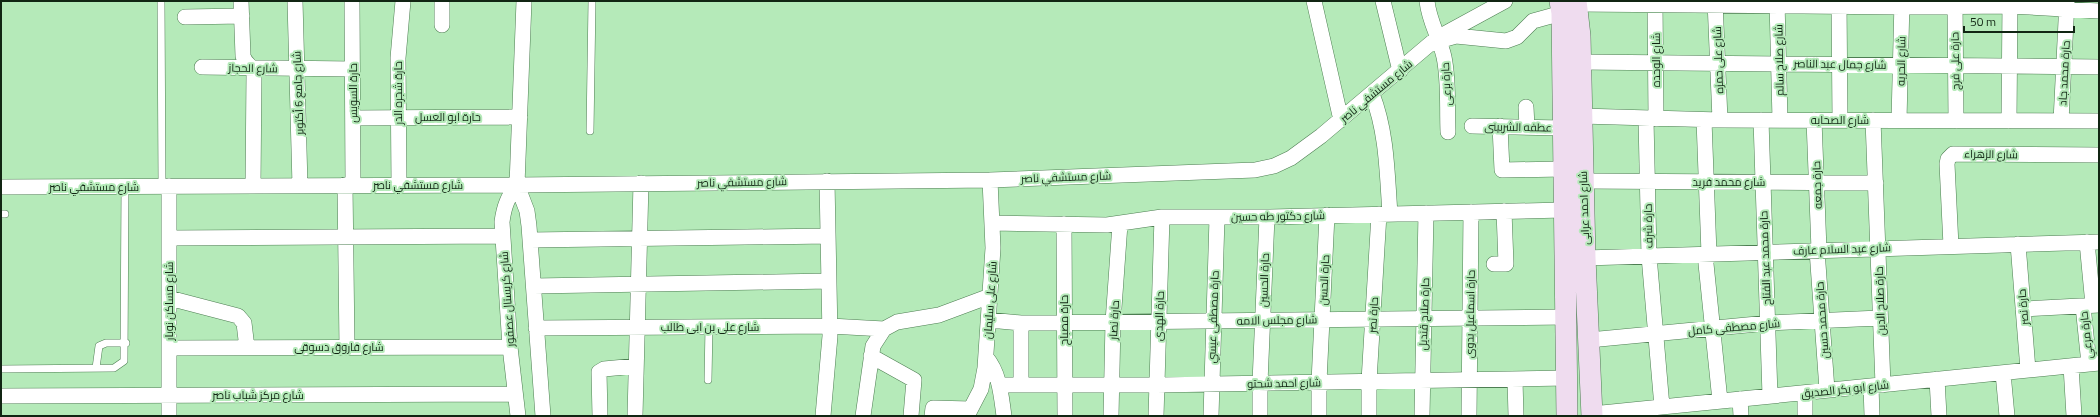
<svg xmlns="http://www.w3.org/2000/svg" width="2100" height="417" viewBox="0 0 2100 417" font-family="'Titillium Web',Cairo,sans-serif">
<style>
.lines{fill:none;stroke-linecap:round;stroke-linejoin:round}
.lane-casing{stroke:#4d7e52;stroke-width:8}
.street-casing{stroke:#4d7e52;stroke-width:16}
.secondary-casing{stroke:#4d7e52;stroke-width:22}
.lane{stroke:#fff;stroke-width:7}
.street{stroke:#fff;stroke-width:15}
.secondary{stroke:#efdcef;stroke-width:21}
.labels{text-anchor:middle;dominant-baseline:central;stroke-width:4;stroke-linejoin:round;paint-order:stroke}
.street-label{font-size:11px;fill:#112513;stroke:#b5eab9}
</style>
<rect width="100%" height="100%" fill="#b5eab9"/>
<g class="lines">
<g class="lane-casing">
<path id="lane" d="M161,1L162,186
M590,131L592,1
M1,214H5
M96,368L99,346L106,343H126
M1,369L114,368L124,361L125,186
M708,380L709,326"/>
</g>
<g class="street-casing">
<path id="street" d="M241,1L243,56C245,64 253,66 254,73L253,186
M295,1L300,186
M352,1L353,185
M524,1L517,185L527,211L529,226L543,416
M1314,1L1341,120
M1383,1L1400,71
M1427,1C1429,22 1440,38 1444,57C1449,81 1447,107 1448,132
M1655,1L1656,119
M1715,1L1720,120
M1777,1L1780,120
M1839,1L1840,120
M1955,1L1956,121
M1577,4L1902,7L2010,6L2099,11
M185,17L242,16
M442,25V1
M1442,40L1456,36L1506,41L1517,37L1533,21L1562,13
M1580,62L2099,67
M202,67L352,69
M1372,94C1387,132 1387,173 1390,214
M1526,107L1527,127
M1581,116L1720,120L2099,121
M353,118L520,117
M1646,119L1649,256L1662,407
M1704,120L1709,254
M1761,120L1770,396
M1814,120L1819,250
M1873,120L1883,385
M1899,120L1902,1
M2009,121L2010,1
M2061,121L2067,1
M1472,126L1563,128
M1500,126L1502,170L1563,169
M1583,181L1876,183
M345,185L347,347
M399,185L398,58L403,1
M517,185C508,197 504,206 502,222L510,347L518,416
M1,187L517,185L990,180L1255,170L1274,166L1291,158L1321,136L1437,38L1505,1
M993,223L1107,225L1162,217H1267L1563,210
M1064,224L1065,416
M169,238L502,236
M530,240L828,236
M2087,242L2093,305
M2018,244L2028,370
M1951,246L1947,164L1948,159L1953,154L2099,155
M1817,250L1827,390
M1705,254L1720,401
M1585,258L2099,242
M1494,264H1506L1504,211
M534,286L829,281
M169,298L238,316L244,323L247,348
M2083,306L2089,364
M2023,309L2099,305
M989,320L1021,323L1566,317
M1021,323V385
M536,328L830,326L884,329
M1589,340L1768,323L1880,318
M169,348L510,347
M871,356L914,380L911,416
M986,357C1000,374 1001,395 1004,416
M2071,366L2074,416
M2003,373L2007,416
M1937,379L1939,416
M1515,380L1516,416
M1000,385H1157L1567,378
M1871,386L1872,416
M1805,393V416
M1,396L515,394
M1740,399L1741,416
M1592,414L2099,363
M169,416V186
M600,416L599,372L604,369L636,366
M635,416L641,183
M823,416L830,336L827,181
M863,416L873,346L884,329L897,322L939,315L990,296
M932,416L933,408L970,409
M967,416L981,389L985,368L993,248L990,180
M1111,416L1113,322L1120,224
M1156,416L1162,217
M1211,416L1217,218
M1260,416V383L1267,217
M1319,416V382L1327,215
M1369,416V381L1379,214
M1422,416L1426,213
M1469,416L1471,212"/>
</g>
<g class="secondary-casing">
<path id="secondary" d="M1560,1L1562,13L1567,416
M1576,1L1580,36L1585,258L1592,416"/>
</g>
<use href="#lane" class="lane"/>
<use href="#street" class="street"/>
<use href="#secondary" class="secondary"/>
</g>
<g class="labels">
<g class="street-label">
<text transform="translate(1656 60) rotate(-90)">شارع الوحده</text>
<text transform="translate(1718 60) rotate(-92)">شارع على حمزه</text>
<text transform="translate(1779 60) rotate(-91)">شارع صلاح سالم</text>
<text transform="translate(1901 61) rotate(-89)">شارع الحريه</text>
<text transform="translate(1955 61) rotate(-91)">حارة على فرج</text>
<text transform="translate(1840 64) rotate(1)">شارع جمال عبد الناصر</text>
<text transform="translate(253 68) rotate(1)">شارع الحجاز</text>
<text transform="translate(2064 73) rotate(-87)">حارة محمد جاد</text>
<text transform="translate(1446 84) rotate(-93)">حارة برعى</text>
<text transform="translate(1376 91) rotate(-40)">شارع مستشفي ناصر</text>
<text transform="translate(298 93) rotate(-92)">شارع جامع 6 أكتوبر</text>
<text transform="translate(353 93) rotate(-90)">حارة السويس</text>
<text transform="translate(398 93) rotate(-90)">حارة شجره الدر</text>
<text x="448" y="117">حارة ابو العسل</text>
<text x="1840" y="120">شارع الصحابه</text>
<text transform="translate(1518 127) rotate(1)">عطفه الشربينى</text>
<text transform="translate(1991 154) rotate(1)">شارع الزهراء</text>
<text transform="translate(1066 177) rotate(-2)">شارع مستشفي ناصر</text>
<text transform="translate(742 182) rotate(-1)">شارع مستشفي ناصر</text>
<text x="1729" y="182">شارع محمد فريد</text>
<text x="418" y="185">شارع مستشفي ناصر</text>
<text transform="translate(1817 185) rotate(-92)">حارة جمعه</text>
<text x="94" y="187">شارع مستشفي ناصر</text>
<text transform="translate(1584 208) rotate(-92)">شارع احمد عرابى</text>
<text transform="translate(1278 216) rotate(-1)">شارع دكتور طه حسين</text>
<text transform="translate(1648 226) rotate(-91)">حارة شرف</text>
<text transform="translate(1842 249) rotate(-2)">شارع عبد السلام عارف</text>
<text transform="translate(1765 258) rotate(-92)">حارة محمد عبد الفتاح</text>
<text transform="translate(1264 280) rotate(-88)">حارة الحسين</text>
<text transform="translate(1324 280) rotate(-87)">حارة الحسن</text>
<text transform="translate(507 299) rotate(-94)">شارع كريستال عصفور</text>
<text transform="translate(990 300) rotate(-86)">شارع على سليمان</text>
<text transform="translate(169 301) rotate(-90)">شارع مساكن نوبار</text>
<text transform="translate(1880 301) rotate(-92)">حارة صلاح الدين</text>
<text transform="translate(2023 307) rotate(-95)">حارة نصر</text>
<text transform="translate(1424 314) rotate(-88)">حارة صلاح قنديل</text>
<text transform="translate(1470 314) rotate(-89)">حارة اسماعيل بدوى</text>
<text transform="translate(1373 315) rotate(-87)">حارة نصر</text>
<text transform="translate(1159 316) rotate(-88)">حارة الهدى</text>
<text transform="translate(1213 317) rotate(-88)">حارة مصطفى عيسي</text>
<text transform="translate(1064 320) rotate(-90)">حارة مصباح</text>
<text transform="translate(1114 320) rotate(-87)">حارة نصار</text>
<text transform="translate(1277 320) rotate(-1)">شارع مجلس الامه</text>
<text transform="translate(1822 320) rotate(-94)">حارة محمد حسين</text>
<text x="710" y="327">شارع على بن ابى طالب</text>
<text transform="translate(1734 327) rotate(-5)">شارع مصطفى كامل</text>
<text transform="translate(2086 335) rotate(-96)">حارة مرعي</text>
<text x="339" y="347">شارع فاروق دسوقى</text>
<text transform="translate(1284 383) rotate(-1)">شارع احمد شحتو</text>
<text transform="translate(1845 389) rotate(-6)">شارع ابو بكر الصديق</text>
<text x="258" y="395">شارع مركز شباب ناصر</text>
</g>
</g>
<rect width="2100" height="417" fill="none" stroke="#112513" stroke-width="4"/>
<path d="M1964 26v6h110v-6" fill="none" stroke="#112513" stroke-width="2"/>
<text x="1970" y="26" font-size="12" fill="#112513" stroke="#b5eab9" stroke-width="3" paint-order="stroke">50 m</text>
</svg>
